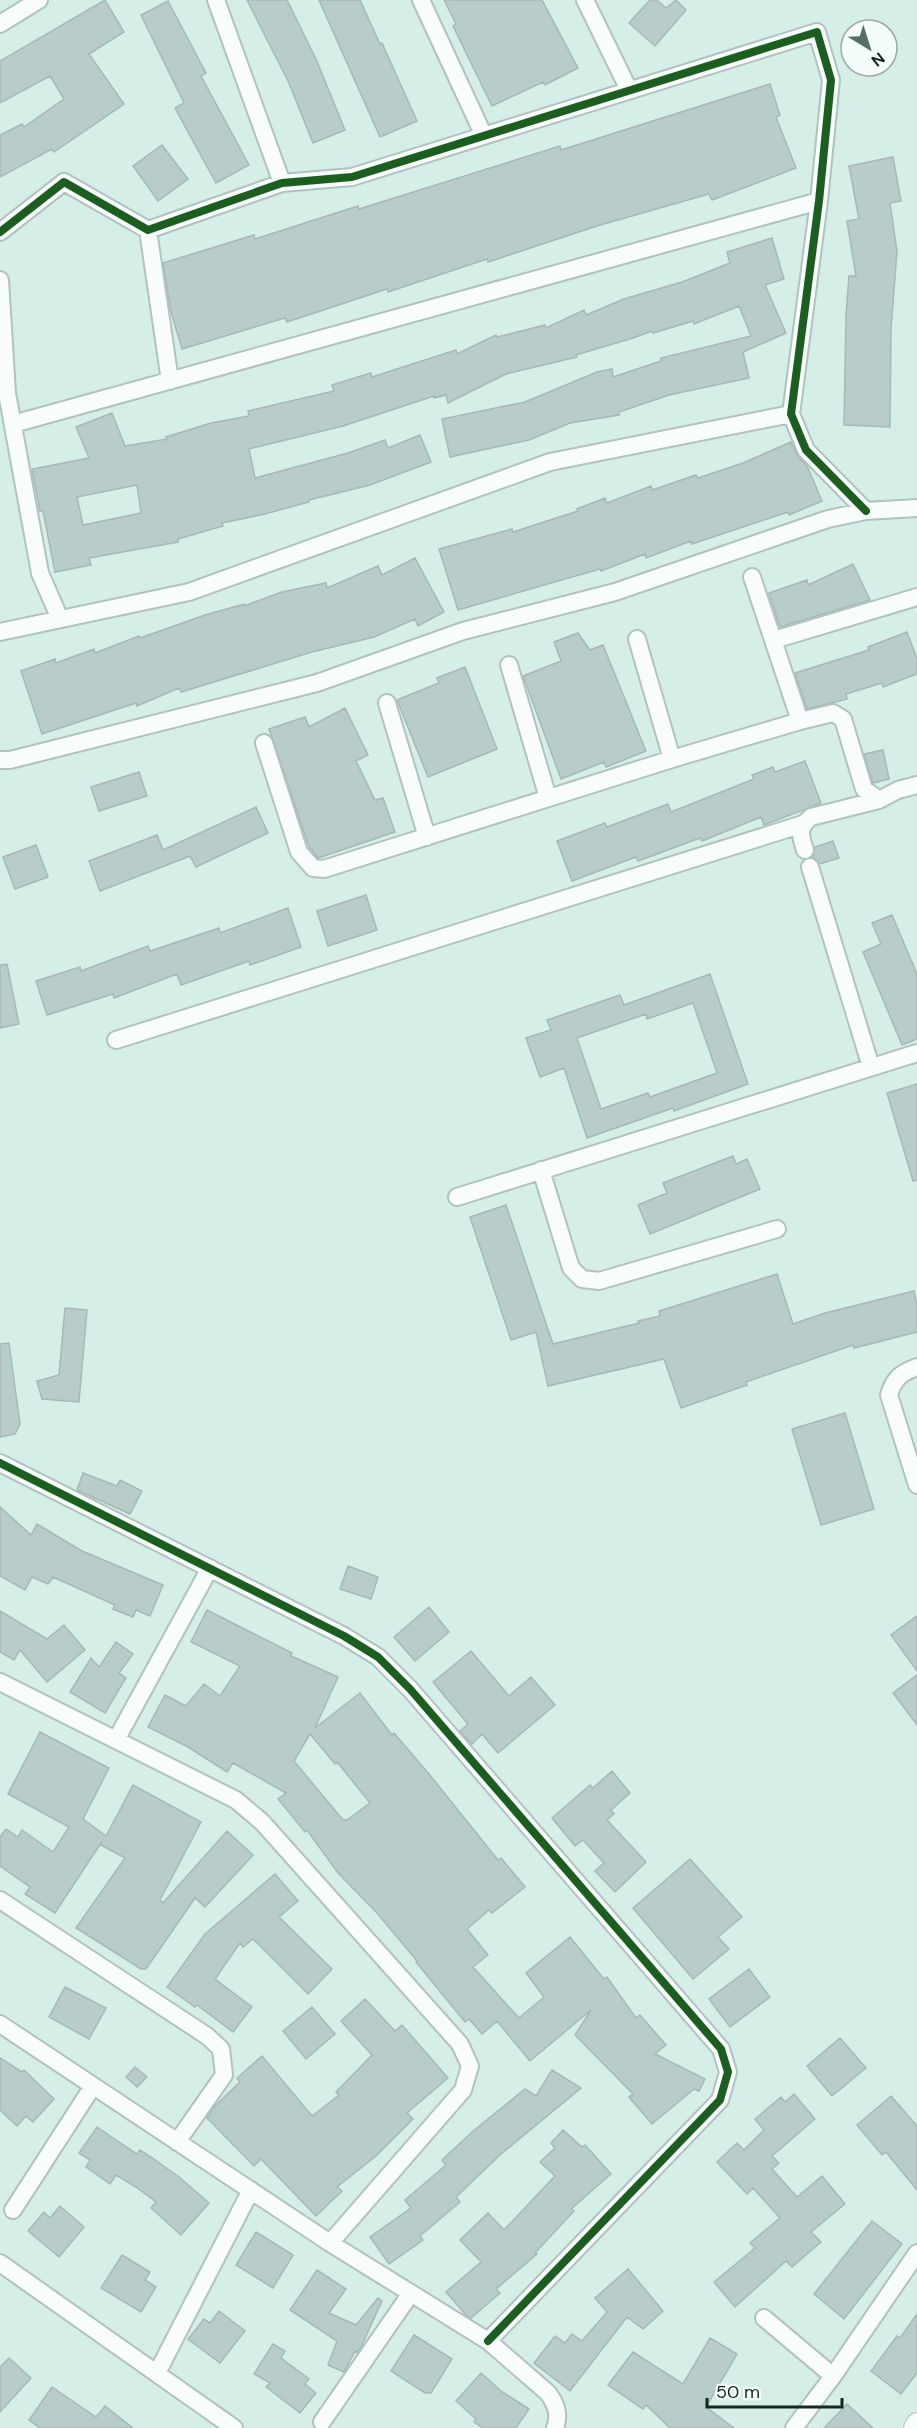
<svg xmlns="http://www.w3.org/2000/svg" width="917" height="2428" viewBox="0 0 917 2428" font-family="'DM Sans',sans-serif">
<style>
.building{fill:#b8ccca;stroke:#a5b9b7;stroke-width:1.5;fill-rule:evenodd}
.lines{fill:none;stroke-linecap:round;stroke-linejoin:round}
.minor-casing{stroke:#b0c3be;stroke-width:20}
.tertiary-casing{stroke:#b0c3be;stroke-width:22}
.minor{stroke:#f9fcfc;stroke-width:16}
.tertiary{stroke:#f9fcfc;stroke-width:20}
.cycleway-casing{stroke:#f4fdfa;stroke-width:11}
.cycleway{stroke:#1b5e20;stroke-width:8}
</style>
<rect width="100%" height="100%" fill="#d6eee8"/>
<path class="building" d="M105,0L124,32L89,54L124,104L54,152L52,149L0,177V135L22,124L24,127L64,99L50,76L0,103V61Z
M247,0H287L316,59L345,130L313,143L289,83Z
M319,0H360L380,44L382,43L417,121L380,137Z
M444,0H542L578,68L545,85L543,82L492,106L453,26L456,24Z
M650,0H657L666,8L676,0L686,10L655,46L629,23Z
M168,1L206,73L201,76L249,165L216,183L175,108L184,103L141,15Z
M770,84L780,115L776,117L796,168L712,200L709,194L597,226L488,262L487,259L388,292L387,289L287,322L285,318L182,349L171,312L163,263L254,235L255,239L358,206L359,209L560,146L561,150Z
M162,145L188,179L158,201L133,166Z
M893,157L901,201L890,203L897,251L891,329L890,427L844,425L846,315L849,276H856L847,221L859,219L849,166Z
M772,238L784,279L765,285L786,333L743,352L749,378L669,395L619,412V415L570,423L529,440L450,457L442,419L525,402L597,372L612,369L613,377L661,361V358L751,336L739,306L694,324L693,321L653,333L652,331L633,338L576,355L577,357L506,374L448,403L446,395L434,398V396L343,426L249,449L255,478L348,453L385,440L388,448L420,435L431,462L370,485L309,500V502L265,514L222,523L223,526L178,539V542L89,558L91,565L55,572L43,511H40L32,469L89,458L76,427L112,413L125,446L167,439L166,437L211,423L249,416L248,411L334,391L332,385L371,373L372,377L456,350L457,354L496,335L497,337L545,325L546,328L584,310L586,315L624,299L682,282L730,263L727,252ZM137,485L141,513L83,525L77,497Z
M791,442L798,457L807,466L822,501L789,515L788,512L692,544L691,541L646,558L645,554L601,571L600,569L458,610L439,549L512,529L513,532L578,511L577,509L605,498L607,503L651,486L652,490L696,475L698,478L743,463Z
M415,558L444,612L418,626L415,619L374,637L312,652L181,692L179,688L137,706L136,703L42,734L21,671L55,659L56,663L94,649L95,653L139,636L140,638L205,615L244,604V606L282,592L326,583L327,588L378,566L382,575Z
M853,564L870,600L780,627L769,593L807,580L808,585Z
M907,632L917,659V674L883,687L882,683L846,694L847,699L807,709L795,673L869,650L868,647Z
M578,633L590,650L603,645L646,751L606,767L604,762L561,779L523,676L561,661L554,642Z
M465,667L497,749L428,777L397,700L439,683L437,678Z
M345,708L368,755L356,761L375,800L383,798L395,832L318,858L309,847L269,729L305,717L309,727Z
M883,750L889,779L873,783L864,754Z
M805,761L821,803L764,825L761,817L702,841L700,838L638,861L636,857L572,881L557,841L605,823L607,827L668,804L671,812L754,779L752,775L773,767L775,772Z
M139,772L147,796L99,811L91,787Z
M256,807L268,833L196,867L190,856L100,891L89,861L157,835L163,850Z
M833,841L839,858L820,864L813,857L815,847Z
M36,845L48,877L15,889L3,857Z
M366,895L377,930L328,946L317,911Z
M288,908L301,947L250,965L249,961L181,985L177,974L114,998L113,994L47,1015L36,981L80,967L81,971L148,946L150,951L219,928L220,933Z
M892,915L917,974V1039L902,1045L863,952L881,944L872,923Z
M7,964L19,1024L0,1028V965Z
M710,974L748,1084L674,1111L673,1108L587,1138L564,1068L540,1077L526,1038L551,1030L547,1020L620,995L624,1005ZM693,1003L717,1073L650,1097L648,1093L601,1109L577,1038L646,1014L647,1019Z
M917,1084V1180L913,1181L887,1093Z
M733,1156L736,1164L747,1159L760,1189L650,1234L638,1205L667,1193L663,1183Z
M506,1205L553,1344L639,1323L638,1321L660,1316L659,1311L777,1274L793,1324L825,1313L914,1291L917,1304V1332L854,1348L853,1345L746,1382L747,1385L681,1408L664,1359L548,1386L536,1332L511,1340L470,1217Z
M65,1308L87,1310L79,1402L42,1399L37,1381L59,1375Z
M9,1343L20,1424L15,1434L0,1437V1344Z
M845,1413L874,1509L821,1525L792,1429Z
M83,1473L117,1486L120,1480L142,1491L130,1514L77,1490Z
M0,1507L31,1535L37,1524L82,1551L163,1585L150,1616L136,1610L133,1617L113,1609L115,1605L53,1577L48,1584L32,1577L25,1590L0,1576Z
M348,1566L378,1577L371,1599L340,1589Z
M429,1607L449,1632L415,1661L394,1637Z
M207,1610L292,1653L291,1656L338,1677L315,1728L360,1693L392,1735L394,1733L429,1774L498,1860L501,1858L525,1887L492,1913L489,1910L467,1929L488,1955L473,1967L519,2018L544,1997L526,1973L570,1937L604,1979L607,1977L636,2018L640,2015L666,2045L655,2054L705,2079L699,2091L694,2089L652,2124L629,2097L633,2094L575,2035L591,2010L530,2061L497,2021L482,2034L469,2019L465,2022L416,1962L417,1961L377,1913L338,1873L307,1830L305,1832L278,1799L286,1793L233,1763L227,1772L188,1747L148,1727L165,1695L186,1706L204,1684L220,1696L240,1666L191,1642ZM310,1734L335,1764L338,1763L370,1803L347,1820H343L294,1761Z
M0,1611L47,1639L64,1625L85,1650L47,1682L20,1650L14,1660L0,1652Z
M917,1616V1671L891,1635Z
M116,1642L133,1654L119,1673L126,1678L105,1713L70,1692L91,1658L99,1667Z
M471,1651L509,1696L531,1677L555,1705L498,1753L482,1734L472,1744L460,1731L468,1724L433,1682Z
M917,1675V1725L893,1693Z
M40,1732L109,1768L83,1819L106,1836L133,1785L201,1822L160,1900L163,1903L227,1831L253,1855L205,1907L195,1898L146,1969H141L76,1928L125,1858L101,1845V1843L55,1913L25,1894L30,1887L0,1866V1837L6,1829L18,1837L22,1830L53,1852L69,1827L8,1794Z
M612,1771L630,1793L611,1810L614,1814L607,1820L646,1862L615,1892L595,1871L604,1863L583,1840L575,1846L552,1818L590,1785L593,1788Z
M690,1859L742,1917L718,1937L729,1949L693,1979L633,1908Z
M275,1874L298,1901L279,1917L332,1969L308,1994L253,1939L243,1947L240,1943L215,1979L252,2007L233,2032L197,2005L195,2007L167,1987L205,1934Z
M749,1969L770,1997L730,2027L709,1999Z
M65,1987L106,2008L89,2039L49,2017Z
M365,1999L395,2031L402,2025L448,2078L407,2113L413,2119L376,2156L337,2187L342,2191L316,2216L261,2159L254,2166L207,2118L215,2106L240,2082L237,2078L262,2056L312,2116L339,2095L336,2092L372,2055L341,2021Z
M312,2007L335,2034L306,2059L283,2031Z
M840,2038L866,2068L832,2096L807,2066Z
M0,2058L22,2072L24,2070L54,2099L33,2122L26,2116L17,2126L0,2110Z
M135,2067L147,2077L137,2087L126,2077Z
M552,2070L581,2088L501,2154L456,2197L460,2202L420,2236L423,2240L389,2264L370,2237L411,2208L405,2200L446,2165L442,2160L472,2132L525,2089L536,2096Z
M794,2094L815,2119L772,2156L779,2163L772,2169L797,2197L822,2176L845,2204L811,2232L821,2242L792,2267L786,2261L735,2307L714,2282L755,2248L750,2243L780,2218L753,2188L747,2194L717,2162L737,2143L744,2150L764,2130L755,2119L781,2097L785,2102Z
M891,2096L917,2126V2190L886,2152L882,2155L857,2125Z
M97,2127L137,2154L140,2150L154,2159L179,2177L209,2203L181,2235L151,2208L156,2202L136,2187L116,2175L110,2184L86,2167L90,2160L79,2153Z
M563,2130L582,2147L585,2145L611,2174L571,2209L574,2211L535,2253L537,2254L496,2289L500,2293L471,2318L465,2314L446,2292L481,2262L460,2240L488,2213L504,2230L555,2176L540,2162L555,2148L551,2143Z
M60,2206L84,2227L59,2257L28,2231L44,2212L50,2218Z
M872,2221L902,2244L844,2319L814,2294Z
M256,2232L293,2255L273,2288L236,2265Z
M122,2255L150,2272L145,2280L156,2287L141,2312L101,2288Z
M628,2269L663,2311L643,2329L627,2317L570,2391L534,2363L555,2336L565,2343L572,2334L582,2341L607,2312L595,2298Z
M317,2270L346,2289L329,2313L356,2325L378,2298L382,2301L361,2347L357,2352L355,2351L344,2372L328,2365L337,2341L290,2310Z
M219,2311L245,2331L220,2363L188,2339L204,2319L210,2323Z
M917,2314V2373L901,2394L871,2371L897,2336L900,2338Z
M414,2335L452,2359L431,2393H425L391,2371Z
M710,2338L737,2354L706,2407L734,2428H670L646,2405L643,2409L608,2385L633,2352L683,2384Z
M273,2344L285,2351L281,2358L309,2379L305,2384L316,2393L300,2413L266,2387L270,2383L254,2374Z
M9,2358L31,2378L0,2412V2367Z
M481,2373L501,2391L529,2409L516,2428H483L474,2422L476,2419L456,2401Z
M52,2387L96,2417L105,2406L133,2428H40L29,2420Z
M847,2404L873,2428H824Z"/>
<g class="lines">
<g class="minor-casing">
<path id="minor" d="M216,0L282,183
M421,0L484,136
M585,0L629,90
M0,24L39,0
M148,230L170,381
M0,232L64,182L148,230L282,183L352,177L817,32L831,80L819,201L791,414L806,450L866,511
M0,280L7,393L40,573L60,619
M13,424L819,201
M752,577L800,721
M0,632L189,592L550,462L791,414
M637,639L672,759
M774,640L917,597
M509,665L548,798
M387,703L427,837
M264,743L299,852L313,868L324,869L672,759L800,721L833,713L843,719L864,789L879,800L898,790L917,785
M0,760H10L317,683L463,631L615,592L828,519L866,511L917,508
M805,850C800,834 797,829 811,817L879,800
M810,867L871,1067
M116,1040L803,824
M541,1170L571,1268L582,1279L599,1281L777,1229
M457,1197L917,1053
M917,1367C901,1373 894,1378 889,1395L917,1485
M0,1463L344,1636L378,1657L410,1689L721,2049L728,2072L720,2100L488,2341
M0,1682L236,1800L262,1822L460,2044L470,2066L463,2090L330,2243
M116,1740L210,1568
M0,1900L207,2036L221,2049L224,2075L177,2142
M0,2024L330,2243L488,2341L548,2393C556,2404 560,2414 555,2428
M13,2210L93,2086
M0,2263L234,2428
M764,2318L833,2376
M157,2373L251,2190
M322,2422L411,2293
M794,2428L833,2376L917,2253"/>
</g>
<g class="tertiary-casing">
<path id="tertiary" d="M914,2428L917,2423"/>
</g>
<use href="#minor" class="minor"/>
<use href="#tertiary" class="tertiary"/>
<g class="cycleway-casing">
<path id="cycleway" d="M0,232L64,182L148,230L282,183L352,177L817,32L831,80L819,201L791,414L806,450L866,511
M0,1463L344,1636L378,1657L410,1689L721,2049L728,2072L720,2100L488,2341"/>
</g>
<use href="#cycleway" class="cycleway"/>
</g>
<g transform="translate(869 48) rotate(142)"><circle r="28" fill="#f4fdfa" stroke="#9ba7a4" stroke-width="1.5"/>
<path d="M0-4.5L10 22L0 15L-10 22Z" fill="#596d68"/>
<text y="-9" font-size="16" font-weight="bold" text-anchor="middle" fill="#162723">N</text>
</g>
<path d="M707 2398v9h135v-9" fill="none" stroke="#162723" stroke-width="3"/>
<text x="716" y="2398" font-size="18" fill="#162723" stroke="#f4fdfa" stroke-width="4.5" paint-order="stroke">50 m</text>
</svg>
